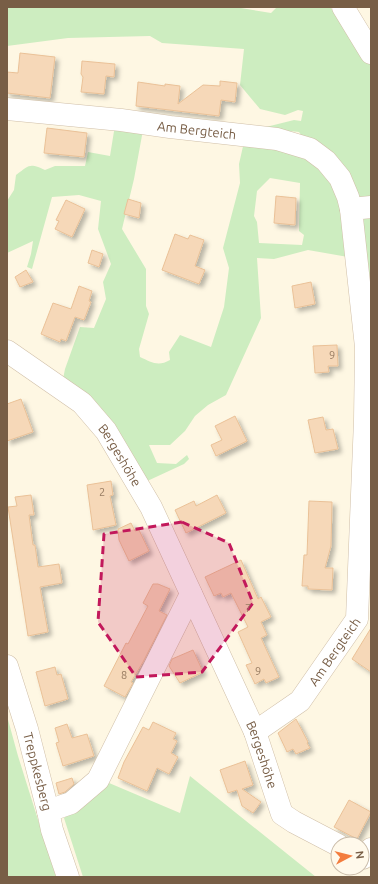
<svg xmlns="http://www.w3.org/2000/svg" width="378" height="884" viewBox="0 0 378 884" font-family="Ubuntu,sans-serif">
<style>
.green{fill:#cdedc0;fill-rule:evenodd}
.building{fill:#f6d8b8;stroke:#eac197;filter:url(#shadow)}
.lines{fill:none;stroke-linecap:round;stroke-linejoin:round}
.minor-casing{stroke:#d0bfa8;stroke-width:23}
.minor{stroke:#fff;stroke-width:22}
.marked{fill:#c2185b;fill-opacity:0.2;stroke:#c2185b;stroke-width:3;stroke-dasharray:8 5;stroke-linejoin:round}
.labels{text-anchor:middle;dominant-baseline:central;stroke-width:3;stroke-linejoin:round;paint-order:stroke}
.number-label{font-size:11px;fill:#987c62}
.street-label{font-size:13px;fill:#785e46;stroke:#fff9eb}
</style>
<defs>
<filter id="shadow"><feDropShadow dx="3.5" dy="3.5" stdDeviation="2" flood-color="#0004"/></filter>
</defs>
<rect width="100%" height="100%" fill="#fef7e3"/>
<path class="green" d="M7,7H235L271,13L277,7H330L371,59V204L366,205L305,141L299,132L262,128L294,120L301,121L303,111L298,110L285,115L260,109L240,85L244,49L162,43L150,36L68,38L7,46Z
M115,125L143,130L134,179L122,229L146,269V306L149,314L139,349L140,357C151,362 158,367 170,360L169,352L180,335L211,347L224,307L229,268L223,248L240,183L239,164L244,142L261,143L320,164L344,203L348,257L308,250L274,259L257,258L261,318L226,395L208,405L195,416L185,431L170,445H149L157,463L176,464L187,455L189,459L184,464L143,483L63,379L65,369L80,327L94,328L106,299L103,282L111,264L98,229L101,201L79,195L52,197L32,269L27,267L31,254L33,241L7,253V201L14,190L16,175C30,165 29,163 45,170L55,166H85L88,152L110,156ZM270,178L300,183L299,231L304,235L302,245L259,243L257,222L254,216L257,191Z
M371,215V339L358,229L364,218Z
M7,716L18,756L56,877H7Z
M190,776L316,877H83L64,818L102,780L180,813Z"/>
<path class="building" d="M20,53L55,57L50,98L7,93V72L18,73Z
M82,61L115,64L114,77L106,76L104,94L81,92L83,77L81,74Z
M220,81L237,83L235,102L221,100L219,116L136,106L138,82L165,86V84L180,86L178,104L203,85L220,86Z
M47,128L87,133L84,157L44,153Z
M276,196L296,198L295,225L274,223Z
M128,199L141,203L139,218L124,214Z
M66,200L85,209L72,237L55,229L59,221L56,220Z
M175,234L188,239L190,235L204,240L195,266L205,270L199,284L162,270Z
M92,250L103,254L99,267L88,263Z
M26,270L33,282L20,287L15,277Z
M311,282L315,304L295,308L292,286Z
M79,286L92,291L89,301L91,302L84,320L75,317L66,341L61,339L60,342L41,334L53,303L71,309Z
M337,345L338,366H328L329,372L315,373L313,346Z
M21,399L33,432L7,441V404Z
M235,416L247,441L216,456L211,445L222,440L215,426Z
M323,417L326,430L333,429L338,449L315,453L308,420Z
M111,481L113,495L110,496L116,525L93,530L87,485Z
M31,495L34,515H29L33,545H35L38,567L59,564L62,583L40,587L48,632L28,636L8,507L17,506L15,497Z
M217,495L226,513L186,533L175,510L194,501L196,506Z
M309,501L332,502L331,546L325,568H333L332,590L308,589V586H302L304,555H307Z
M131,523L135,531L139,530L149,551L129,561L119,540L118,529Z
M241,560L258,599L261,597L271,617L261,622L267,635L261,638L279,677L266,683L264,679L255,684L246,665L252,663L238,632L248,627L231,593L223,597L221,593L214,596L205,577Z
M153,584H158L170,589L159,611L167,615L143,662L131,682L133,683L125,697L104,686L126,643L128,644L148,606L143,603Z
M371,628V672L352,659Z
M193,650L203,672L180,683L169,666L172,659Z
M55,667L57,675L61,674L68,699L45,706L36,672Z
M296,719L308,742L307,743L310,748L296,754L293,749L287,752L278,733Z
M153,722L176,733L173,739L177,741L171,753L178,757L169,774L157,768L147,791L118,778L124,762L143,727L149,730Z
M67,724L72,738L87,734L94,756L63,766L56,743L59,742L55,728Z
M245,761L253,785L242,789L261,802L253,813L242,806L237,790L228,793L220,770Z
M72,778L74,784L65,792L59,794L56,783Z
M349,800L371,812L357,839L334,827Z"/>
<g class="lines">
<g class="minor-casing">
<g id="minor">
<path d="M343,7L371,53"/>
<path id="s1" d="M7,109L121,120L170,127L277,139L310,149L326,161L340,178L348,197L351,209"/>
<path id="s2" d="M7,351L82,403L106,431L151,507L255,732L282,814L294,822L338,845"/>
<path id="s3" d="M7,666L27,729L48,811L52,830L68,877"/>
<path id="s4" d="M255,732L300,701L357,619L365,420L366,347L351,209L371,207"/>
<path d="M48,811L71,803L98,780L191,594"/>
<path d="M363,858L371,849"/>
</g>
</g>
<use href="#minor" class="minor"/>
</g>
<path class="marked" d="M182,522L229,543L253,603L202,672L136,677L98,622L104,534Z"/>
<g class="labels">
<g class="number-label">
<text x="332" y="355">9</text>
<text x="102" y="492">2</text>
<text x="248" y="608">7</text>
<text x="258" y="671">9</text>
<text x="124" y="675">8</text>
</g>
<g class="street-label">
<text stroke="none"><textPath href="#s1" startOffset="191">Am Bergteich</textPath></text>
<text stroke="none"><textPath href="#s2" startOffset="156">Bergeshöhe</textPath></text>
<text stroke="none"><textPath href="#s4" startOffset="115">Am Bergteich</textPath></text>
<text stroke="none"><textPath href="#s2" startOffset="488">Bergeshöhe</textPath></text>
<text stroke="none"><textPath href="#s3" startOffset="110">Treppkesberg</textPath></text>
</g>
</g>
<rect width="378" height="884" fill="none" stroke="#785e46" stroke-width="16"/>
<g transform="translate(350 856) rotate(83)"><circle r="19" fill="#fff9eb" stroke="#c9bba9"/>
<path d="M0-3L7 15L0 10L-7 15Z" fill="#f37c3d"/>
<text y="-6" font-size="11" font-weight="bold" text-anchor="middle" fill="#785e46">N</text>
</g>
</svg>
